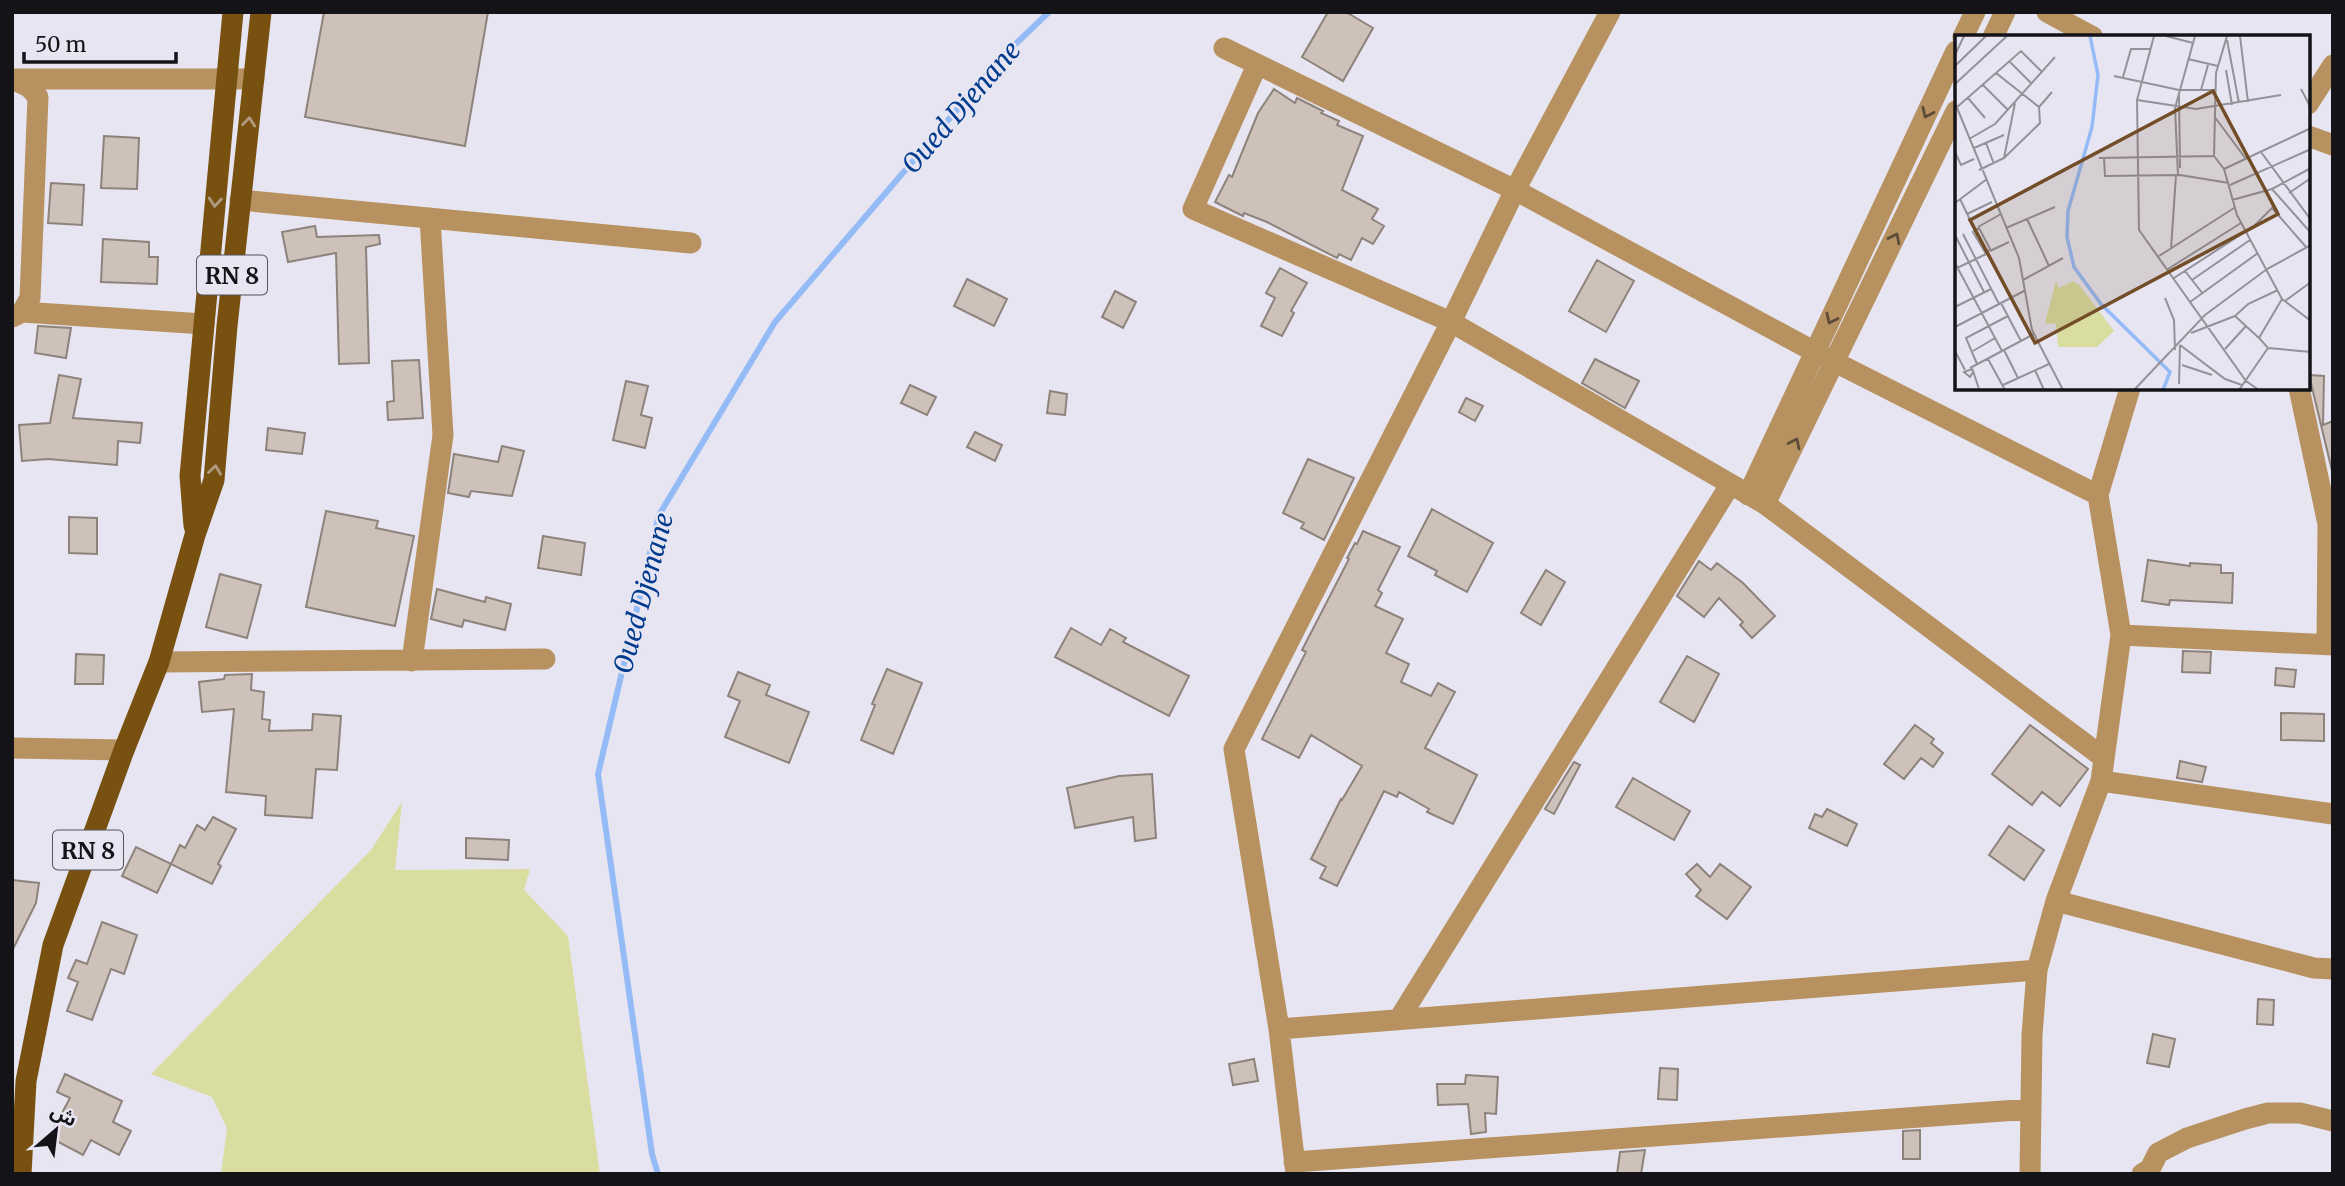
<svg xmlns="http://www.w3.org/2000/svg" width="2345" height="1186" viewBox="0 0 2345 1186" font-family="Merriweather,'Noto Sans Arabic',serif">
<style>
.green{fill:#d9dda0}
.lines{fill:none;stroke-linecap:round;stroke-linejoin:round}
.stream{stroke:#95bbf7;stroke-width:6}
.building{fill:#cdc1ba;stroke:#8e837c;stroke-width:2}
.minor{stroke:#b79260;stroke-width:21}
.major{stroke:#785111;stroke-width:21}
.oneway{stroke:#5d4c38}
.oneway2{stroke:#b09b81}
.labels{text-anchor:middle;dominant-baseline:central;stroke-width:5;stroke-linejoin:round;paint-order:stroke}
.shield{fill:#e7e5f1;stroke:#535259;stroke-width:2}
.shield-label{font-size:23px;font-weight:bold;fill:#141318}
.water-label{font-size:26px;font-style:italic;fill:#003b8e;stroke:#e7e5f1}
.inset-river{fill:none;stroke:#95bbf7;stroke-width:3.5}
.inset-road{fill:none;stroke:#93919a;stroke-width:2}
.view{fill:#724d28;fill-opacity:0.15;stroke:#724d28;stroke-width:3.5}
.inset-edge{fill:none;stroke:#141318;stroke-width:3.5}
</style>
<rect width="100%" height="100%" fill="#e7e5f1"/>
<path class="green" d="M402,802L395,870L530,869L524,890L568,936L600,1174H221L227,1128L212,1097L151,1074L371,850Z"/>
<g class="lines">
<path class="stream" d="M658,1174L652,1154L598,774L659,515L775,322L1004,55L1049,12"/>
</g>
<path class="building" d="M324,12H488L465,146L305,117Z
M1328,12H1346L1373,28L1343,81L1302,57Z
M1274,89L1295,103L1297,98L1323,111L1321,113L1339,121L1337,125L1363,136L1342,190L1378,209L1372,219L1384,226L1373,244L1362,238L1351,260L1339,254L1337,258L1267,222L1244,213L1243,216L1215,202L1229,175L1232,177L1258,113Z
M104,136L139,138L137,189L101,188Z
M51,183L84,185L82,225L48,223Z
M315,226L317,237L379,235L380,244L366,247L369,363L339,364L336,253L288,262L282,232Z
M103,239L149,242V257H158L157,284L101,282Z
M1597,260L1634,281L1606,332L1569,311Z
M1280,268L1307,283L1291,311L1294,313L1282,336L1261,326L1275,298L1266,293Z
M967,279L1007,299L994,326L954,306Z
M1115,291L1136,302L1123,328L1102,317Z
M38,326L71,328L66,358L35,353Z
M1595,359L1639,381L1625,408L1582,383Z
M419,360L423,418L388,420L387,402L394,401L392,361Z
M59,375L81,379L73,418L142,423L140,443L118,441L117,465L48,459L22,461L19,425L50,423Z
M2309,375L2324,376L2323,425L2333,421V475Z
M626,381L648,386L641,415L652,418L645,448L613,440Z
M910,385L936,397L927,415L901,403Z
M1050,391L1067,394L1065,415L1047,413Z
M1466,398L1483,406L1475,421L1459,412Z
M268,428L305,433L302,454L266,450Z
M975,432L1002,445L995,461L967,447Z
M502,446L524,451L512,496L471,491L469,497L448,493L454,454L498,462Z
M1308,459L1354,478L1324,540L1301,528L1304,523L1283,513Z
M1432,509L1493,543L1467,592L1435,575L1437,571L1408,556Z
M326,511L378,521L376,528L414,536L395,626L306,607Z
M69,517L97,518V554L69,553Z
M1363,531L1400,547L1378,590L1382,593L1375,606L1403,619L1386,653L1409,664L1401,682L1431,696L1438,683L1455,692L1425,748L1477,775L1453,824L1427,812L1429,809L1399,792L1397,797L1384,791L1337,886L1320,878L1326,867L1311,859L1341,799L1342,800L1362,766L1311,735L1299,758L1262,739L1306,652L1302,650L1349,559L1347,558L1355,543L1357,544Z
M543,536L585,543L581,575L538,568Z
M2148,560L2190,566V563L2221,565V573H2233L2232,603L2170,600L2169,605L2142,601Z
M1699,561L1711,570L1717,563L1743,583L1775,616L1752,638L1740,625L1743,622L1719,598L1704,617L1677,596Z
M1546,570L1565,582L1541,625L1521,613Z
M220,574L261,585L247,638L206,627Z
M437,589L485,602L486,597L511,604L505,630L464,620L462,627L431,619Z
M1071,628L1101,645L1110,629L1126,638L1123,642L1189,676L1169,716L1055,657Z
M2183,651L2211,652L2210,673L2182,672Z
M76,654L104,655L103,684H75Z
M1687,656L1719,674L1694,722L1660,702Z
M2276,668L2296,670L2294,687L2275,685Z
M887,669L922,683L893,754L861,740L875,705L872,704Z
M738,672L770,685L766,695L809,712L789,763L725,737L740,701L728,696Z
M252,674L251,690L264,692L262,719L270,720L269,731L312,730L313,714L341,716L337,770L316,769L312,818L265,815L266,796L226,792L234,709L202,712L199,682L224,679L225,675Z
M2281,713L2324,714V741L2281,740Z
M1915,725L1934,739L1931,743L1943,753L1933,767L1921,758L1904,779L1884,764Z
M2030,725L2088,769L2060,806L2042,792L2032,805L1992,774Z
M2180,761L2206,767L2202,782L2177,778Z
M1574,762L1580,765L1554,814L1545,809Z
M1152,774L1156,838L1135,841L1133,817L1075,828L1067,788L1119,776Z
M1633,778L1690,811L1674,840L1616,807Z
M1827,809L1857,824L1847,846L1809,828L1815,814L1822,817Z
M213,817L236,829L218,864L221,866L212,884L171,864L157,893L122,876L136,847L171,864L180,845L185,848L197,825L205,830Z
M2009,826L2044,850L2024,880L1989,855Z
M466,838L509,840L508,860L466,858Z
M1697,864L1710,877L1720,864L1751,887L1727,919L1696,896L1701,890L1686,874Z
M12,880L39,883L36,903L12,951Z
M102,922L137,935L124,974L111,969L92,1020L67,1011L78,982L68,978L76,960L87,964Z
M2258,999L2274,1000L2273,1025L2257,1024Z
M2153,1034L2175,1039L2169,1067L2147,1063Z
M1254,1059L1258,1081L1233,1085L1229,1064Z
M1660,1068L1678,1069L1677,1100L1658,1099Z
M65,1074L122,1101L113,1122L131,1131L119,1155L91,1140L83,1155L49,1137L70,1098L57,1092Z
M1466,1075L1498,1077L1496,1114L1485,1113L1486,1132L1471,1134L1468,1104L1438,1105L1437,1084H1465Z
M1920,1130V1159H1903V1131Z
M1645,1150L1641,1174H1617L1620,1152Z"/>
<g class="lines">
<path class="minor" d="M2047,12L2093,37
M1963,37L1975,12
M1993,37L2005,12
M1224,48L1515,190L1815,352L2098,495
M1257,65L1193,209L1451,322L1765,504L2104,758
M12,79L29,87L38,97L30,298L22,312L12,317
M14,79H254
M2308,104L2333,65
M2308,136L2333,145
M240,200L691,243
M22,312L204,324
M2299,388L2328,524L2327,644
M1748,495L1956,51
M1765,504L1956,111
M2121,635L2333,645
M412,661L443,435L430,218
M159,662L545,659
M12,748L124,750
M2101,781L2333,814
M2056,901L2314,968L2333,969
M1399,1019L1730,485
M1279,1029L2037,970
M1294,1162L2031,1109
M1296,1174L1279,1029L1234,749L1451,322L1515,190L1610,12
M2030,1174L2032,1035L2037,970L2056,901L2101,781L2121,635L2098,495L2130,388
M2142,1174L2150,1169L2158,1153L2187,1138L2245,1119L2268,1113H2300L2333,1121"/>
<path class="major" d="M194,526L190,476L233,12
M21,1174L26,1081L53,945L124,750L159,662L195,535L214,480L227,326L261,12"/>
</g>
<defs><path id="oneway-chevron" d="M-2-3.5L2.5 0L-2 3.5" fill="none" stroke-width="1.6" stroke-linecap="round" stroke-linejoin="round" transform="scale(1.75)"/></defs>
<g class="oneway">
<use href="#oneway-chevron" transform="translate(1927 113) rotate(115)"/>
<use href="#oneway-chevron" transform="translate(1895 238) rotate(-64)"/>
<use href="#oneway-chevron" transform="translate(1831 319) rotate(115)"/>
<use href="#oneway-chevron" transform="translate(1795 443) rotate(-64)"/>
</g>
<g class="oneway2">
<use href="#oneway-chevron" transform="translate(249 122) rotate(-84)"/>
<use href="#oneway-chevron" transform="translate(215 202) rotate(95)"/>
<use href="#oneway-chevron" transform="translate(215 470) rotate(-82)"/>
</g>
<g class="labels">
<g class="shield">
<rect x="197" y="255.5" width="70" height="39" rx="5"/>
<rect x="53" y="830.5" width="70" height="39" rx="5"/>
</g>
<g class="shield-label">
<text x="232" y="275">RN 8</text>
<text x="88" y="850">RN 8</text>
</g>
<g class="water-label">
<text transform="translate(961 107) rotate(-49)">Oued Djenane</text>
<text transform="translate(643 593) rotate(-75)">Oued Djenane</text>
</g>
</g>
<g transform="translate(1955 35)">
<rect width="355" height="355" fill="#e7e5f1"/>
<path d="M101,246L104,253L118,246L125,251L159,296L142,312H103L101,289L90,288Z" fill="#d9dda0"/>
<path class="inset-river" d="M135,1L143,40L137,92L113,176L112,202L119,232L146,269L215,337L208,355"/>
<path class="inset-road" d="M199,1L182,65L184,195L291,346L304,355M211,1L238,8M272,1L261,38L259,121L269,134L282,180L327,264L356,286M285,1L293,67M272,5L284,68M0,20L9,1M233,24L263,31M54,26L77,49M0,31L31,1M271,35L277,70M41,38L84,72L97,57M159,41L224,55H260M168,42L176,14H195M0,49L52,1M28,50L53,75M346,54L356,73M246,55L253,30M224,60L225,133M13,63L30,83M182,65L241,74L326,60M0,68L64,223L77,295L108,355M1,73L66,16L87,37M259,81L291,124M14,104L40,89L100,22M31,108L39,129M19,113L49,100M0,117L6,130L19,124M306,117L356,185M49,123L85,88L84,72M144,123L259,121M149,123L150,141L225,140L274,148M269,134L356,93M24,135L49,123L60,68M223,140L220,73L240,1M275,150L356,114M317,154L356,198M334,158L356,143M5,164L19,193M277,165L317,154L356,133M0,168L32,144M12,179L37,167M72,184L94,231M23,192L46,179M24,193L35,214L31,219L18,197ZM51,193L100,172M8,199L44,269M0,200L29,257M216,214L221,140M35,216L54,207M33,218L56,263M204,221L279,173M0,228L47,316M2,233L31,219M213,234L286,188M230,236L248,259M219,243L299,191L317,173L351,212M68,245L108,223M237,245L295,205M210,263L219,285L220,315M327,264L304,303L313,313L356,317M330,266L356,247M235,267L303,218M46,268L66,306M0,272L36,254M0,292L69,256M236,298L280,281M304,303L280,281L293,269L323,255M225,310L270,344L287,350M270,314L291,291M49,315L63,343M0,316L10,335M18,316L40,303M33,324L50,355M22,329L11,303L53,281M227,330L257,340M15,333L79,299M80,335L89,355M18,337L15,342L9,337L17,334L18,336L24,354M224,349L225,310M48,350L94,329M179,355L250,280L312,234L356,210M284,355L313,313"/>
<path class="view" d="M258,56L323,179L80,308L15,185Z"/>
<rect width="355" height="355" class="inset-edge"/>
</g>
<rect width="2345" height="1186" fill="none" stroke="#141318" stroke-width="28"/>
<g transform="translate(56 1130) rotate(28)" stroke="#e7e5f1" stroke-width="5" paint-order="stroke">
<path d="M0-5L12 26L0 18L-12 26Z" fill="#141318"/>
<text y="-10" font-size="19" font-weight="bold" text-anchor="middle" fill="#141318">ش</text>
</g>
<path d="M24 52v10h152v-10" fill="none" stroke="#141318" stroke-width="3.5"/>
<text x="35" y="52" font-size="21" fill="#141318" stroke="#e7e5f1" stroke-width="5" paint-order="stroke">50 m</text>
</svg>
